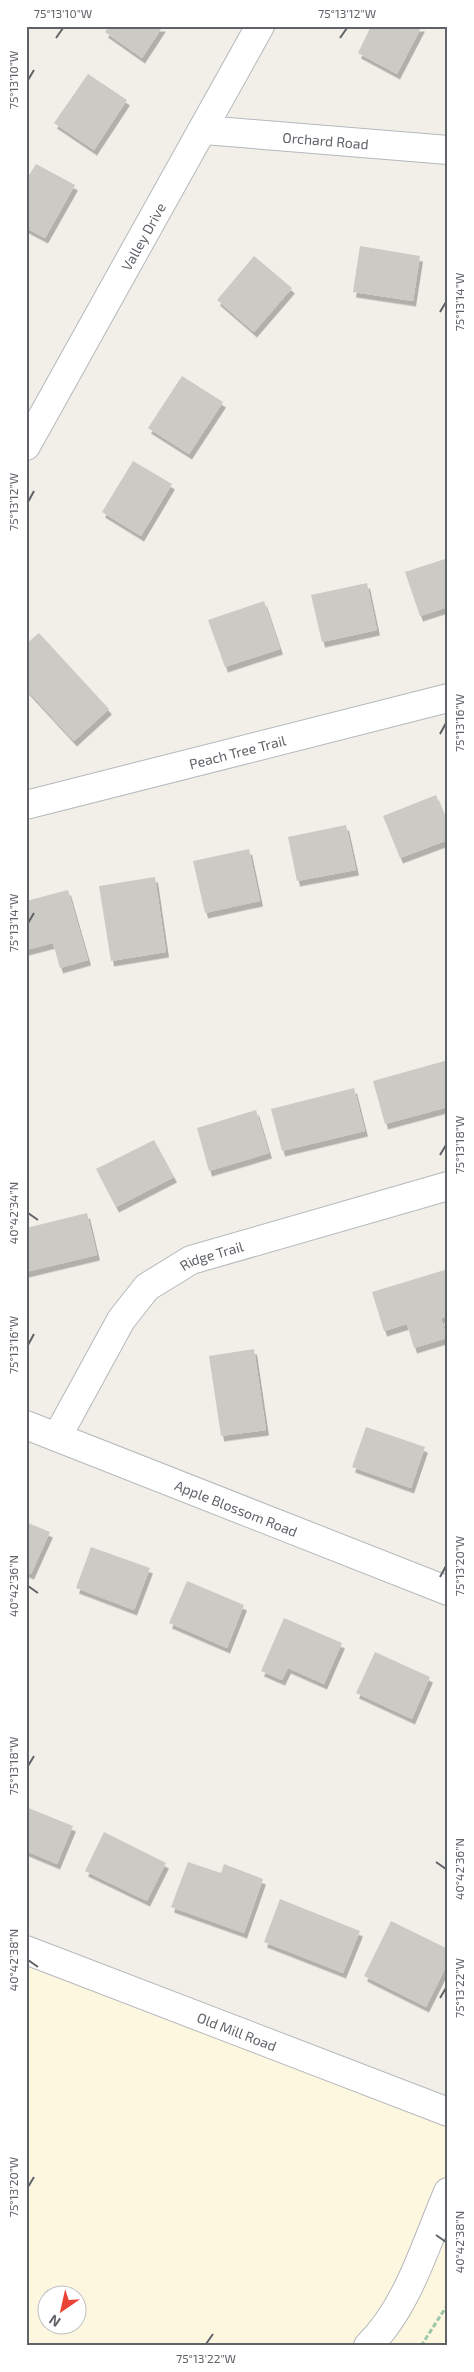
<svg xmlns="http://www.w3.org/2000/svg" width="474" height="2372" viewBox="0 0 474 2372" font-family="'Exo 2',sans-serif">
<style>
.commercial{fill:#fef7e0;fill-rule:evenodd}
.building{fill:#cccac5;filter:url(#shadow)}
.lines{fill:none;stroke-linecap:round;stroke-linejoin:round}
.minor-casing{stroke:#b5b8bc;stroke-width:30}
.path{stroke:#9cc7a9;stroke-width:3;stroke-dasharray:5 2.5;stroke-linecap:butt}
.minor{stroke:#fff;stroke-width:28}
.ticks{fill:none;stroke:#5f6368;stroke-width:2}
.labels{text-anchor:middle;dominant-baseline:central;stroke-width:4.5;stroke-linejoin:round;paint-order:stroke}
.street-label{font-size:14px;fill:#5f6368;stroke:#fff}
.neatline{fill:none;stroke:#5f6368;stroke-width:2}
.ticks-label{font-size:12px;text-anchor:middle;fill:#5f6368}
</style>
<defs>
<filter id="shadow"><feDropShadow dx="3" dy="5.5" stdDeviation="0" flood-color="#0004"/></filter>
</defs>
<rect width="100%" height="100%" fill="#f1efe8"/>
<path class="commercial" d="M26,1950L448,2112V2346H26ZM48,2294H78V2324H48Z"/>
<path class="building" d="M109,26H163L142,58L105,32Z
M371,26H422L397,74L358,53Z
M88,74L127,100L94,150L54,123Z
M36,164L75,185L45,238L26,228V180Z
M360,246L420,256L413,301L353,292Z
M254,256L292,288L254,332L217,300Z
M182,376L223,402L189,454L148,428Z
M133,461L172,484L141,536L102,512Z
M448,558V607L420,616L405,572Z
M367,583L377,630L322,642L311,595Z
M264,601L280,649L225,667L208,620Z
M39,633L109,709L74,741L26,689V644Z
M436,795L448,825V840L400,858L383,816Z
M346,825L356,870L297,881L288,837Z
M249,849L260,901L205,913L193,861Z
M155,877L166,952L111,961L99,886Z
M68,890L88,960L60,968L53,943L26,950V901Z
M448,1060V1107L385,1124L373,1081Z
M354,1088L365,1131L282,1151L271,1109Z
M256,1110L269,1153L209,1171L197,1128Z
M154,1140L174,1177L116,1207L96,1169Z
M87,1213L97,1255L26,1272V1228Z
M448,1269V1316L441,1318L447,1338L414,1348L407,1324L384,1331L372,1292Z
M254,1349L266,1430L221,1436L209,1356Z
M366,1427L425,1447L411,1488L352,1467Z
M26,1522L50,1532L31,1574L26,1572Z
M91,1547L150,1568L134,1610L76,1588Z
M187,1581L244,1605L227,1648L169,1623Z
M284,1618L342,1643L324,1684L288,1668L282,1680L261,1671Z
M375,1652L430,1677L412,1719L356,1693Z
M26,1807L73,1826L57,1864L26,1851Z
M104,1832L166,1863L147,1901L85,1871Z
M188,1862L221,1873L224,1864L263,1879L244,1933L171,1907Z
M280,1899L360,1931L343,1973L264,1942Z
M391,1921L448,1949V1963L426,2007L364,1976Z"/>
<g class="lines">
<g class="minor-casing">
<g id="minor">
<path id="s1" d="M204,130L448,150"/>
<path id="s2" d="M26,446L260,26"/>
<path id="s3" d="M26,805L448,698"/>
<path id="s4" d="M26,1425L448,1591"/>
<path id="s5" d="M57,1437L121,1320L147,1287L191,1260L448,1186"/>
<path id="s6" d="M26,1950L448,2112"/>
<path d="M368,2346C408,2307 426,2243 448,2192"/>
</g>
</g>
<path class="path" d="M421,2346L448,2304"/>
<use href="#minor" class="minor"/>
</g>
<path class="ticks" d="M56,38L63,28M340,38L347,28M28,80L34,70M440,312L446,302M28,502L34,491M440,734L446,723M28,923L34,913M440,1155L446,1145M28,1213L38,1220M28,1345L34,1334M440,1577L446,1566M28,1586L38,1593M28,1766L34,1756M436,1862L446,1869M28,1960L38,1967M440,1998L446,1988M28,2187L34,2177M436,2235L446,2242M206,2344L213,2334"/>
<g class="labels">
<g class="street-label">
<text stroke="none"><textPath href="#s1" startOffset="122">Orchard Road</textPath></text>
<text stroke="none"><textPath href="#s2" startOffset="240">Valley Drive</textPath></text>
<text stroke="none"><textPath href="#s3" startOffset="218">Peach Tree Trail</textPath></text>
<text stroke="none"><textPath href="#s5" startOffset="248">Ridge Trail</textPath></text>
<text stroke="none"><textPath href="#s4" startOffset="226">Apple Blossom Road</textPath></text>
<text stroke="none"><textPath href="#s6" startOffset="226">Old Mill Road</textPath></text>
</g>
</g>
<rect width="474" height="2372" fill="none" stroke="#ffffff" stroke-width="55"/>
<g transform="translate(62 2310) rotate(214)"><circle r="24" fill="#ffffff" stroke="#bfc1c3"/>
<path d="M0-4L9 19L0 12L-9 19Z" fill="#ea4335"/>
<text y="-8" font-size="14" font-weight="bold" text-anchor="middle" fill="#5f6368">N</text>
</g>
<rect x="28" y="28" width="418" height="2316" class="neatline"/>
<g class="ticks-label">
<text x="63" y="18">75°13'10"W</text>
<text x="347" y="18">75°13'12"W</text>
<text transform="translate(14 80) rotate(-90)" y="4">75°13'10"W</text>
<text transform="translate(460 302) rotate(-90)" y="4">75°13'14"W</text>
<text transform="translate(14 502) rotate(-90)" y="4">75°13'12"W</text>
<text transform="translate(460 723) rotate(-90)" y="4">75°13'16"W</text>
<text transform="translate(14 923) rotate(-90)" y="4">75°13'14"W</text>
<text transform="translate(460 1145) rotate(-90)" y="4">75°13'18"W</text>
<text transform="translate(14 1213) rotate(-90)" y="4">40°42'34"N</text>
<text transform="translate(14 1345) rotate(-90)" y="4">75°13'16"W</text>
<text transform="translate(460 1566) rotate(-90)" y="4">75°13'20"W</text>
<text transform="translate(14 1586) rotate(-90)" y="4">40°42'36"N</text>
<text transform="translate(14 1766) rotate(-90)" y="4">75°13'18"W</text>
<text transform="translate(460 1869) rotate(-90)" y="4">40°42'36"N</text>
<text transform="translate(14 1960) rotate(-90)" y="4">40°42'38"N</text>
<text transform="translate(460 1988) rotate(-90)" y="4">75°13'22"W</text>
<text transform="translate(14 2187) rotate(-90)" y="4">75°13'20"W</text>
<text transform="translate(460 2242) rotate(-90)" y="4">40°42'38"N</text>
<text x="206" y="2363">75°13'22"W</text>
</g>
</svg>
